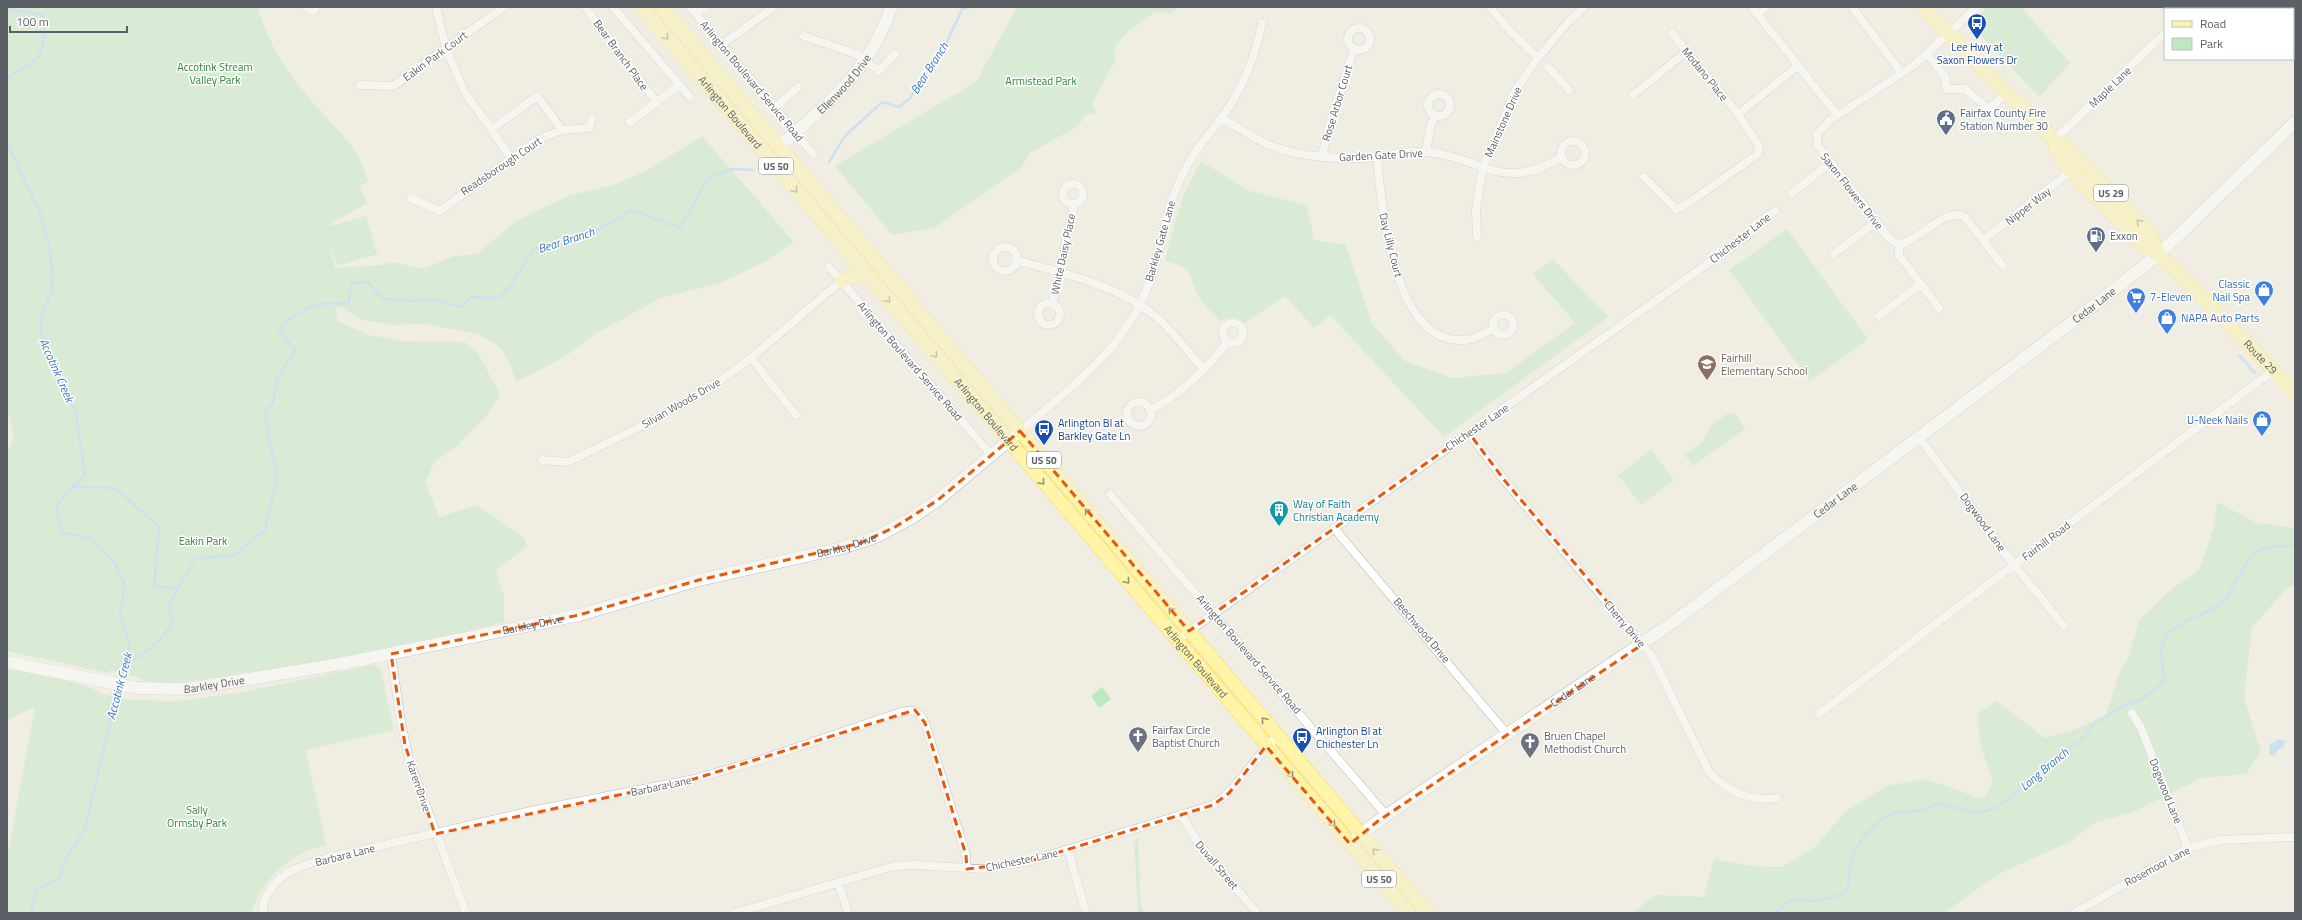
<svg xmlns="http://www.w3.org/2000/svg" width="2302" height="920" viewBox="0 0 2302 920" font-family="'Titillium Web',sans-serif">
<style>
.green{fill:#bde9c0}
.water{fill:#a4d3ff}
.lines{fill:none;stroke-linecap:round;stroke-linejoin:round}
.stream{stroke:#a4d3ff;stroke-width:2.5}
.street-casing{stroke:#bbbdc4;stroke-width:9}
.secondary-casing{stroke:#b9bcc3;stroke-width:13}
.primary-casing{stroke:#fed64e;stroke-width:14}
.street{stroke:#fff;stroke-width:8}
.secondary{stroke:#fff;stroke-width:12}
.primary{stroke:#fff5a9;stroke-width:13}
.oneway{stroke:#94947d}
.marked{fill:none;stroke:#e8590c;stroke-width:3;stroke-dasharray:8 5;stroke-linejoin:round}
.labels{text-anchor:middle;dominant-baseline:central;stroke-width:3;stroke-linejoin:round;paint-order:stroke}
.shield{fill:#fff;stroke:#8c8f94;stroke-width:1}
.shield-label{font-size:10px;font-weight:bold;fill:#5b5f66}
.transit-label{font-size:11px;fill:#164399;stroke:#fff;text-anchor:start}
.street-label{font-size:11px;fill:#5b5f66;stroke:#fff}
.park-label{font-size:11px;fill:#2c8335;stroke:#fff}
.service-label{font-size:11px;fill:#4e5e75;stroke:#fff;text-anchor:start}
.shop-label{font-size:11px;fill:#366cbe;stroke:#fff;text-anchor:end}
.education-label{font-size:11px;fill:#785e54;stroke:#fff;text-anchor:start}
.culture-label{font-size:11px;fill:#0d838f;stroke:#fff;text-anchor:start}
.worship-label{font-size:11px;fill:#5b616d;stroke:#fff;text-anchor:start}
.water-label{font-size:12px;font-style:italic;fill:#3976c5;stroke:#fff}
</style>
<rect width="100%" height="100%" fill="#f0ede3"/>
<path class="green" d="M7,7H258C268,47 292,79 319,109C339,132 361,150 368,182L359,185L367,203L325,227L366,216L377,254L337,266L328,237L335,268L381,265L393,262L422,269L454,256L477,254L515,222L542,208L571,195L613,185L646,171L702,136L794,242L764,262L722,282L661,298L595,334L566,356L516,382L510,364L500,347L477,334L425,324L391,325L363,320L341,307H336L338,321L369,335L405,341L465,342L478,353L500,395L488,414L458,445L435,462L425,481L439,517L477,505L524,538L528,546L496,570L504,596V622L384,652L251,676L248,672L191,681L157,683L144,682L139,678L110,670L109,673L99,671L7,651V454L14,437L7,407Z
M1017,7H1178L1171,13L1155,12L1125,34L1114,49L1116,59L1092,104L1097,113L1086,115L1078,126L1030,153L1022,167L934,228L892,235L835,166L976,82Z
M1986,7H2021L2070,63L2039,97L1971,25Z
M1201,161L1247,190L1307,205L1314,240L1346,245L1372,324L1405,361L1453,378L1506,373L1575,323L1533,274L1553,259L1608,317L1444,437L1330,315L1314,328L1285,296L1245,323C1237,316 1229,316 1220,321C1214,314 1203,305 1198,295C1186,271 1197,269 1165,261C1174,225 1182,192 1201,161Z
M1787,229L1868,339L1810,381L1729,270Z
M1735,413L1745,429L1693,466L1685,455L1703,441L1710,426L1727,414Z
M1651,450L1674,480L1641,505L1618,475Z
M2217,502L2257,523L2295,528V584L2286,589L2252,628L2244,698L2261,752L2246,774L2202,778L2133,812L2094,823L2070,842L2000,873L1944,913H1632L1656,895L1704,897L1714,859L1753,866L1782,867L1815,847L1845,812L1886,786L1925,779L1983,799L1993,782L1981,746L1977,714L1997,701L2045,738L2076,729L2106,715L2119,674L2128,658L2140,619L2173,588L2199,570L2214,527Z
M371,665H375L381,671L394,730L306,750L326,845C288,854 265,877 251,913H7V858L35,707L7,720V669C22,671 91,683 99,693L132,700L177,701L239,693Z
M1102,687L1111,699L1099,708L1091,696Z
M1138,838L1141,908L1145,913H1138L1134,839Z"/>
<path class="water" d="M2279,739L2285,741L2284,747L2278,750L2274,756L2269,754L2270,744Z"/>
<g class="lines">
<path class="stream" d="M7,9L43,15C46,57 42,57 7,78
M7,143L41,215L50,250L53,288L42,315L41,333L76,414L85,474L56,506L62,532L93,539L116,565L125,585L120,614L130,645L120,682
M829,162L845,136L882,102L899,107L910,98L947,42L962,9L970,7
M2239,355L2255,373
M73,487L115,488L159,527L154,586L178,589L195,559L234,555L265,530L277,477L264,412L273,403L277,379L295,350L279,330L292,317L317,304L349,303L351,283L368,282L383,299L416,301L430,299L462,307L471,297L499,298L511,285L534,249L596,231L632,210L680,228L708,178L731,169L754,170
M124,668L160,640L173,622L168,605L178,589
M31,913L37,888L60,879L64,861L85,829L118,689
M1775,913L1793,899C1812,903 1832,901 1848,889L1850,864L1857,847L1864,836L1881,820L1893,813L1924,810L1937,804L1980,813L1994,809L2015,794L2022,785L2048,768L2058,755L2081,740L2094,724L2127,704L2141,701L2165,680C2164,671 2161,661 2161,653C2162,620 2204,620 2223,601C2232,592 2236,581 2242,570C2246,563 2254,556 2259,549L2281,546H2295"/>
<g class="street-casing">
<path id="street" d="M306,7L314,11L316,7
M436,7L446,48L464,91L511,158
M585,7L657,103
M613,7L690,97
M690,7L814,155
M1490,7L1509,30L1538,58
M1752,7L1837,115
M1852,7L1901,72
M1977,7L1914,65L1829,121L1817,134L1818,146L1888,237L1899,245C1919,240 1945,208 1964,216L2003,266
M2190,9L2192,7
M696,14L705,7
M1757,14L1766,7
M1348 39a11 11 0 1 1 22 0a11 11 0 1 1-22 0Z
M804,36L856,54L879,71L895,54
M721,45L774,7
M1927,54L1945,77L1947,89H1965L1989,109L2004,130
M1548,67L1569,90
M360,85L393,86L504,7
M1428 105a11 11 0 1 1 22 0a11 11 0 1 1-22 0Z
M1633,95L1687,51
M775,108L798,87
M1989,109L2006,94
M1738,114L1798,66
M1222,118C1237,127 1253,138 1269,145C1298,156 1331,159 1362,158C1383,157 1404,150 1426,152C1483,157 1502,194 1561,157
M630,122L679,85
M492,129L537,96L562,130
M2054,140L2165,33
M1561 153a12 12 0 1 1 24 0a12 12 0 1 1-24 0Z
M1426,152L1431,124L1436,115
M1322,157L1329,126L1354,49
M1377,157C1382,207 1393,354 1471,339C1478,337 1486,332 1493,329
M1644,177L1676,209L1687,204L1758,154L1759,146L1738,114L1672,33
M1063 194a10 10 0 1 1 20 0a10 10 0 1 1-20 0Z
M1792,193L1830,163
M411,198L440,211L537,140L562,130L589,128L592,119
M1477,236L1476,209L1483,167L1516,89L1538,58L1569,21L1584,7
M1983,240L2071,171
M1899,245V255L1939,308
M993 259a12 12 0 1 1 24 0a12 12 0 1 1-24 0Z
M1834,254L1876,222
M1016,260C1065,274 1123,286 1161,321C1176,336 1190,353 1203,369
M829,267L992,456
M1038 314a11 11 0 1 1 22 0a11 11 0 1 1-22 0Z
M1052,304L1074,205
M1493 325a10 10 0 1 1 20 0a10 10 0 1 1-20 0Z
M1879,316L1920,284
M1223 333a10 10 0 1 1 20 0a10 10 0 1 1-20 0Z
M751,358L796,415
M1127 414a12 12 0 1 1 24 0a12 12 0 1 1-24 0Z
M1150,410C1177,397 1210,367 1227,342
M1020,431C1070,388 1124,350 1148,286C1163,246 1165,203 1187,166C1196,148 1211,133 1222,117C1243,89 1255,57 1262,23
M1469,433L1505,481L1652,656L1709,772C1727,791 1750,802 1777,798
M1918,436L2007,556L2064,626
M542,460L568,462L648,423L709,389L751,358L841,281
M1110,494L1386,815
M1334,528L1507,734
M1177,640L1748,235L1755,224L1775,211
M391,654L401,722L409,760L466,913
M2132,713L2141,728L2188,848
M1819,714L1930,628L2274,370
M1181,814L1198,843L1257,913
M1068,850L1086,913
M838,882L848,913
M264,913C262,906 264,901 267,895C281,870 302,866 327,858L531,811L694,779L760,760L901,712C914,709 919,711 925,723L966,855L967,869
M735,913L894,866L914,865L983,869L1030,861L1213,805C1239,789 1254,756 1278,736
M2074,913L2188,848L2220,840L2295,837"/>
</g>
<g class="secondary-casing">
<g id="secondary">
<path id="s1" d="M779,146C826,107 872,68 891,7"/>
<path id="s2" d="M7,662L137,688L188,689L340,664L579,615L699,580L842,548L878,536L913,517L938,500L1020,431"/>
<path id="s3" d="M1350,844L1378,821L1672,623L2097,303L2159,254L2295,122"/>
</g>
</g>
<g class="primary-casing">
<g id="primary">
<path id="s4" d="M641,7L1409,913"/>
<path d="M661,7L1428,913"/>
<path d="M1923,7L2002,90L2026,110L2054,140L2065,145L2145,228L2153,240L2159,254"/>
<path id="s5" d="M2054,140L2056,151L2071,171L2140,242L2167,262L2295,392"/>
<path d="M841,281L854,276L869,277"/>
</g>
</g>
<use href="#street" class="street"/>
<use href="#secondary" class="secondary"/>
<use href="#primary" class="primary"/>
</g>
<defs><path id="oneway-chevron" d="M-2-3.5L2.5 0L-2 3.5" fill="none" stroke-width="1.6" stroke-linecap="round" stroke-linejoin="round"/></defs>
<g class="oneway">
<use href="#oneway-chevron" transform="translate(666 37) rotate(50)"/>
<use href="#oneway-chevron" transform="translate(795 190) rotate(50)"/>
<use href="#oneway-chevron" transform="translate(2139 222) rotate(-134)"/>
<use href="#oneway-chevron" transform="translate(888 300) rotate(50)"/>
<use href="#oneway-chevron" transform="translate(935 355) rotate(50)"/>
<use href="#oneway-chevron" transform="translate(1042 482) rotate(50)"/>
<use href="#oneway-chevron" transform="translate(1087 511) rotate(-130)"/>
<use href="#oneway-chevron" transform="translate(1127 581) rotate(50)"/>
<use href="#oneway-chevron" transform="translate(1171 610) rotate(-130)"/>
<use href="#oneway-chevron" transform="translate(1264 720) rotate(-130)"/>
<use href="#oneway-chevron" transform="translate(1291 775) rotate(50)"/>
<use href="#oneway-chevron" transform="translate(1333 824) rotate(50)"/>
<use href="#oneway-chevron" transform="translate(1375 851) rotate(-130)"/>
</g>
<path d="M0 0H2302V920H0ZM1020,431L1189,631L1469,433L1505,481L1643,644L1378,821L1350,844L1266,746L1229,793L1213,805L1030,861L967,869L966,855L925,723L915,710L694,779L435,834L405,745L391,654L579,615L699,580L861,543L895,527L938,500Z" fill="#f0ede3" fill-opacity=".55" fill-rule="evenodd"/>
<path class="marked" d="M1020,431L1189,631L1469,433L1505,481L1643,644L1378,821L1350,844L1266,746L1229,793L1213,805L1030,861L967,869L966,855L925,723L915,710L694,779L435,834L405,745L391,654L579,615L699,580L861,543L895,527L938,500Z"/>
<defs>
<g id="bus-pin" transform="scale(1)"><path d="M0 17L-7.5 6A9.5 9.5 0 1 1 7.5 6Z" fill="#1a4fb4" stroke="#fff"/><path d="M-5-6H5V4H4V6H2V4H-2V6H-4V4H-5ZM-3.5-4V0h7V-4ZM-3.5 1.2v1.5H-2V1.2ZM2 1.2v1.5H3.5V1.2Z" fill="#fff"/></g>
<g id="civic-pin" transform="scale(1)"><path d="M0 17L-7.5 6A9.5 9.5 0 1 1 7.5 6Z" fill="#5c6f8a" stroke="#fff"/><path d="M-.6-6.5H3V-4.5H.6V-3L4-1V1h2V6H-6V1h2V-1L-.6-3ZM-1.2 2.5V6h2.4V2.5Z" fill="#fff"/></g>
<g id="fuel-pin" transform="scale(1)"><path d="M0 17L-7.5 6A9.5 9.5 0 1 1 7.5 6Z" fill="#5c6f8a" stroke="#fff"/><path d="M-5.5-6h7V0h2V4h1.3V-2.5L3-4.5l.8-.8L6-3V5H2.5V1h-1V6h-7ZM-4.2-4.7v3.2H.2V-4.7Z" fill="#fff"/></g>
<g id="shop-pin" transform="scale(1)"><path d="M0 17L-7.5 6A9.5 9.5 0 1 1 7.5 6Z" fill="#3f7fe0" stroke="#fff"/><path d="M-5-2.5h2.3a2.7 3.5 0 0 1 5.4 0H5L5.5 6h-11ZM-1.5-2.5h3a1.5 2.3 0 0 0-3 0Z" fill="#fff"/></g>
<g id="supermarket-pin" transform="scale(1)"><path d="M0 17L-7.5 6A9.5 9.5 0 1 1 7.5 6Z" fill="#3f7fe0" stroke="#fff"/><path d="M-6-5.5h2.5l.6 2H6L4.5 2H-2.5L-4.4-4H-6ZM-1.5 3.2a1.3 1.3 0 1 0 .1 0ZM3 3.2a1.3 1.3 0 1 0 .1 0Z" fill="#fff"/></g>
<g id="school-pin" transform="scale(1)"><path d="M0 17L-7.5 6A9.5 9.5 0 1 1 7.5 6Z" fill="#8d6e63" stroke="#fff"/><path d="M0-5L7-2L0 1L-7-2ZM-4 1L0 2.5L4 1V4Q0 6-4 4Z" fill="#fff"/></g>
<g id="building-pin" transform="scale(1)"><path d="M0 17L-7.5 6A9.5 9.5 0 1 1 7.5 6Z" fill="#0f9aa8" stroke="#fff"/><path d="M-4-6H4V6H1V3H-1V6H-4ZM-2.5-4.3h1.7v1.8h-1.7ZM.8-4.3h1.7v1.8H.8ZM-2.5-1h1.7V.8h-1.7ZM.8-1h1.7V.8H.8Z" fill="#fff"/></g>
<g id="church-pin" transform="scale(1)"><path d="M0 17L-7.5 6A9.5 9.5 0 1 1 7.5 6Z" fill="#6b7280" stroke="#fff"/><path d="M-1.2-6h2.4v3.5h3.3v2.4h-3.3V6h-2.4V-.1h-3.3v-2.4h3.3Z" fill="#fff"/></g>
</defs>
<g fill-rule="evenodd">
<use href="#bus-pin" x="1977" y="23"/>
<use href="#civic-pin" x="1946" y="119"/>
<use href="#fuel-pin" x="2096" y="236"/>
<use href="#shop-pin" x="2264" y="290"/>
<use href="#supermarket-pin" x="2136" y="297"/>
<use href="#shop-pin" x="2167" y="318"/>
<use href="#school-pin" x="1707" y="364"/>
<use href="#shop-pin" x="2262" y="420"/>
<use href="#bus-pin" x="1044" y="429"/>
<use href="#building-pin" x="1279" y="510"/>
<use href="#church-pin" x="1138" y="736"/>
<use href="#bus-pin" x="1302" y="737"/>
<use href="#church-pin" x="1530" y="742"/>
</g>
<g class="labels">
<g class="shield">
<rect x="759" y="158" width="34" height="16" rx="3"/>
<rect x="2094" y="185" width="34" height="16" rx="3"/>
<rect x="1027" y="452" width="34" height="16" rx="3"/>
<rect x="1362" y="871" width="34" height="16" rx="3"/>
</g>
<g class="shield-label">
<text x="776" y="166">US 50</text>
<text x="2111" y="193">US 29</text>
<text x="1044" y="460">US 50</text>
<text x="1379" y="879">US 50</text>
</g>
<g class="transit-label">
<text x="1977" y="47" text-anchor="middle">Lee Hwy at<tspan x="1977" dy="13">Saxon Flowers Dr</tspan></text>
<text x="1058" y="423">Arlington Bl at<tspan x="1058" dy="13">Barkley Gate Ln</tspan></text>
<text x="1316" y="731">Arlington Bl at<tspan x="1316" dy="13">Chichester Ln</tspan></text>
</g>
<g class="street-label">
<text transform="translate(621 55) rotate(54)">Bear Branch Place</text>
<text transform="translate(435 56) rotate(-36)">Eakin Park Court</text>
<text transform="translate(1705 74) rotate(51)">Modano Place</text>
<text transform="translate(752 81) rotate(50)">Arlington Boulevard Service Road</text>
<text stroke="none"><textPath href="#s1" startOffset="90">Ellenwood Drive</textPath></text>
<text transform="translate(2110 87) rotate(-44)">Maple Lane</text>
<text transform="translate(1337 103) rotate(-73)">Rose Arbor Court</text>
<text stroke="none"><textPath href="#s4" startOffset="138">Arlington Boulevard</textPath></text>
<text transform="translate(1503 122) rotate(-66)">Mainstone Drive</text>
<text transform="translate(1381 155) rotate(-3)">Garden Gate Drive</text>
<text transform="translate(501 166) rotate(-34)">Readsborough Court</text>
<text transform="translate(1852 191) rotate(52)">Saxon Flowers Drive</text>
<text transform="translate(2028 206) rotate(-38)">Nipper Way</text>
<text transform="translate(1740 238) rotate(-38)">Chichester Lane</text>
<text transform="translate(1160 241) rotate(-74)">Barkley Gate Lane</text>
<text transform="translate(1391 245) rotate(76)">Day Lilly Court</text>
<text transform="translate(1063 254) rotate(-78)">White Daisy Place</text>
<text stroke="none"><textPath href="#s3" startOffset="919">Cedar Lane</textPath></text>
<text stroke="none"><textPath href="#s5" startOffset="302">Route 29</textPath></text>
<text transform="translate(910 361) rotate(49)">Arlington Boulevard Service Road</text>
<text transform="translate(681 403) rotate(-30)">Silvan Woods Drive</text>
<text stroke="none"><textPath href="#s4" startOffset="534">Arlington Boulevard</textPath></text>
<text transform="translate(1477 427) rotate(-34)">Chichester Lane</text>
<text stroke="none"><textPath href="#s3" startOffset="595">Cedar Lane</textPath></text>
<text transform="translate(1983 522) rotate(54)">Dogwood Lane</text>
<text transform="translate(2046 541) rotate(-37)">Fairhill Road</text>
<text stroke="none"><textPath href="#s2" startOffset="858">Barkley Drive</textPath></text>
<text transform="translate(1625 624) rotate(50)">Cherry Drive</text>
<text stroke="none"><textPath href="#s2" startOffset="534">Barkley Drive</textPath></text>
<text transform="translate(1422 630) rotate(50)">Beechwood Drive</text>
<text transform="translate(1249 654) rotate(49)">Arlington Boulevard Service Road</text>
<text stroke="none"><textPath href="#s4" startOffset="858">Arlington Boulevard</textPath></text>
<text stroke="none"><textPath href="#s2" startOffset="210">Barkley Drive</textPath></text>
<text stroke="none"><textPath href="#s3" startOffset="271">Cedar Lane</textPath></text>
<text transform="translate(419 786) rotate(71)">Karen Drive</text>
<text transform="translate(661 786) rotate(-12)">Barbara Lane</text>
<text transform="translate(2166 791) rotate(68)">Dogwood Lane</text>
<text transform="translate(345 855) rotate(-14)">Barbara Lane</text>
<text transform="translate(1022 860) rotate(-12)">Chichester Lane</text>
<text transform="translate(1217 865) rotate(50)">Duvall Street</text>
<text transform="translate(2157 866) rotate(-28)">Rosemoor Lane</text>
</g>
<g class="park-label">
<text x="215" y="67">Accotink Stream<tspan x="215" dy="13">Valley Park</tspan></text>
<text x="1041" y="81">Armistead Park</text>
<text x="203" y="541">Eakin Park</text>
<text x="197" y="810">Sally<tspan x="197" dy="13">Ormsby Park</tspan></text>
</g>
<g class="service-label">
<text x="1960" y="113">Fairfax County Fire<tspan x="1960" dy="13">Station Number 30</tspan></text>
<text x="2110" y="236">Exxon</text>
</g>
<g class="shop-label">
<text x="2250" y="284">Classic<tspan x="2250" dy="13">Nail Spa</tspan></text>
<text x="2150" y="297" text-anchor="start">7-Eleven</text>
<text x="2181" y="318" text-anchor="start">NAPA Auto Parts</text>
<text x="2248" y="420">U-Neek Nails</text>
</g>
<g class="education-label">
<text x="1721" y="358">Fairhill<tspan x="1721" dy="13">Elementary School</tspan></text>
</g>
<g class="culture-label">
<text x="1293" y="504">Way of Faith<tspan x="1293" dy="13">Christian Academy</tspan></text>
</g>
<g class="worship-label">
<text x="1152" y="730">Fairfax Circle<tspan x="1152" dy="13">Baptist Church</tspan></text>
<text x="1544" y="736">Bruen Chapel<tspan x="1544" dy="13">Methodist Church</tspan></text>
</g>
<g class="water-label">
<text transform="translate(929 68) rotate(-57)">Bear Branch</text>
<text transform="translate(566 240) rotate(-18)">Bear Branch</text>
<text transform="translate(57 370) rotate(66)">Accotink Creek</text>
<text transform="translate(119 686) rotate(-75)">Accotink Creek</text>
<text transform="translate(2044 769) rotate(-40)">Long Branch</text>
</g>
</g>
<rect width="2302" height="920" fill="none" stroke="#5b5f66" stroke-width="16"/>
<rect x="2164" y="8" width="130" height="52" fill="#ffffff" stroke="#bdbfc2"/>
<rect x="2172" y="21" width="20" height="6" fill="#fff5a9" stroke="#bdbfc2"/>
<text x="2200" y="28" font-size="12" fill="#5b5f66">Road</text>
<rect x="2172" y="38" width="20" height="12" fill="#bde9c0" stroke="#bdbfc2"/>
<text x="2200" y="48" font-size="12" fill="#5b5f66">Park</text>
<path d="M10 26v6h117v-6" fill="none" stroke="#5b5f66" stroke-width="2"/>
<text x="16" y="26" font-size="12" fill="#5b5f66" stroke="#ffffff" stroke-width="3" paint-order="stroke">100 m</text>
</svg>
